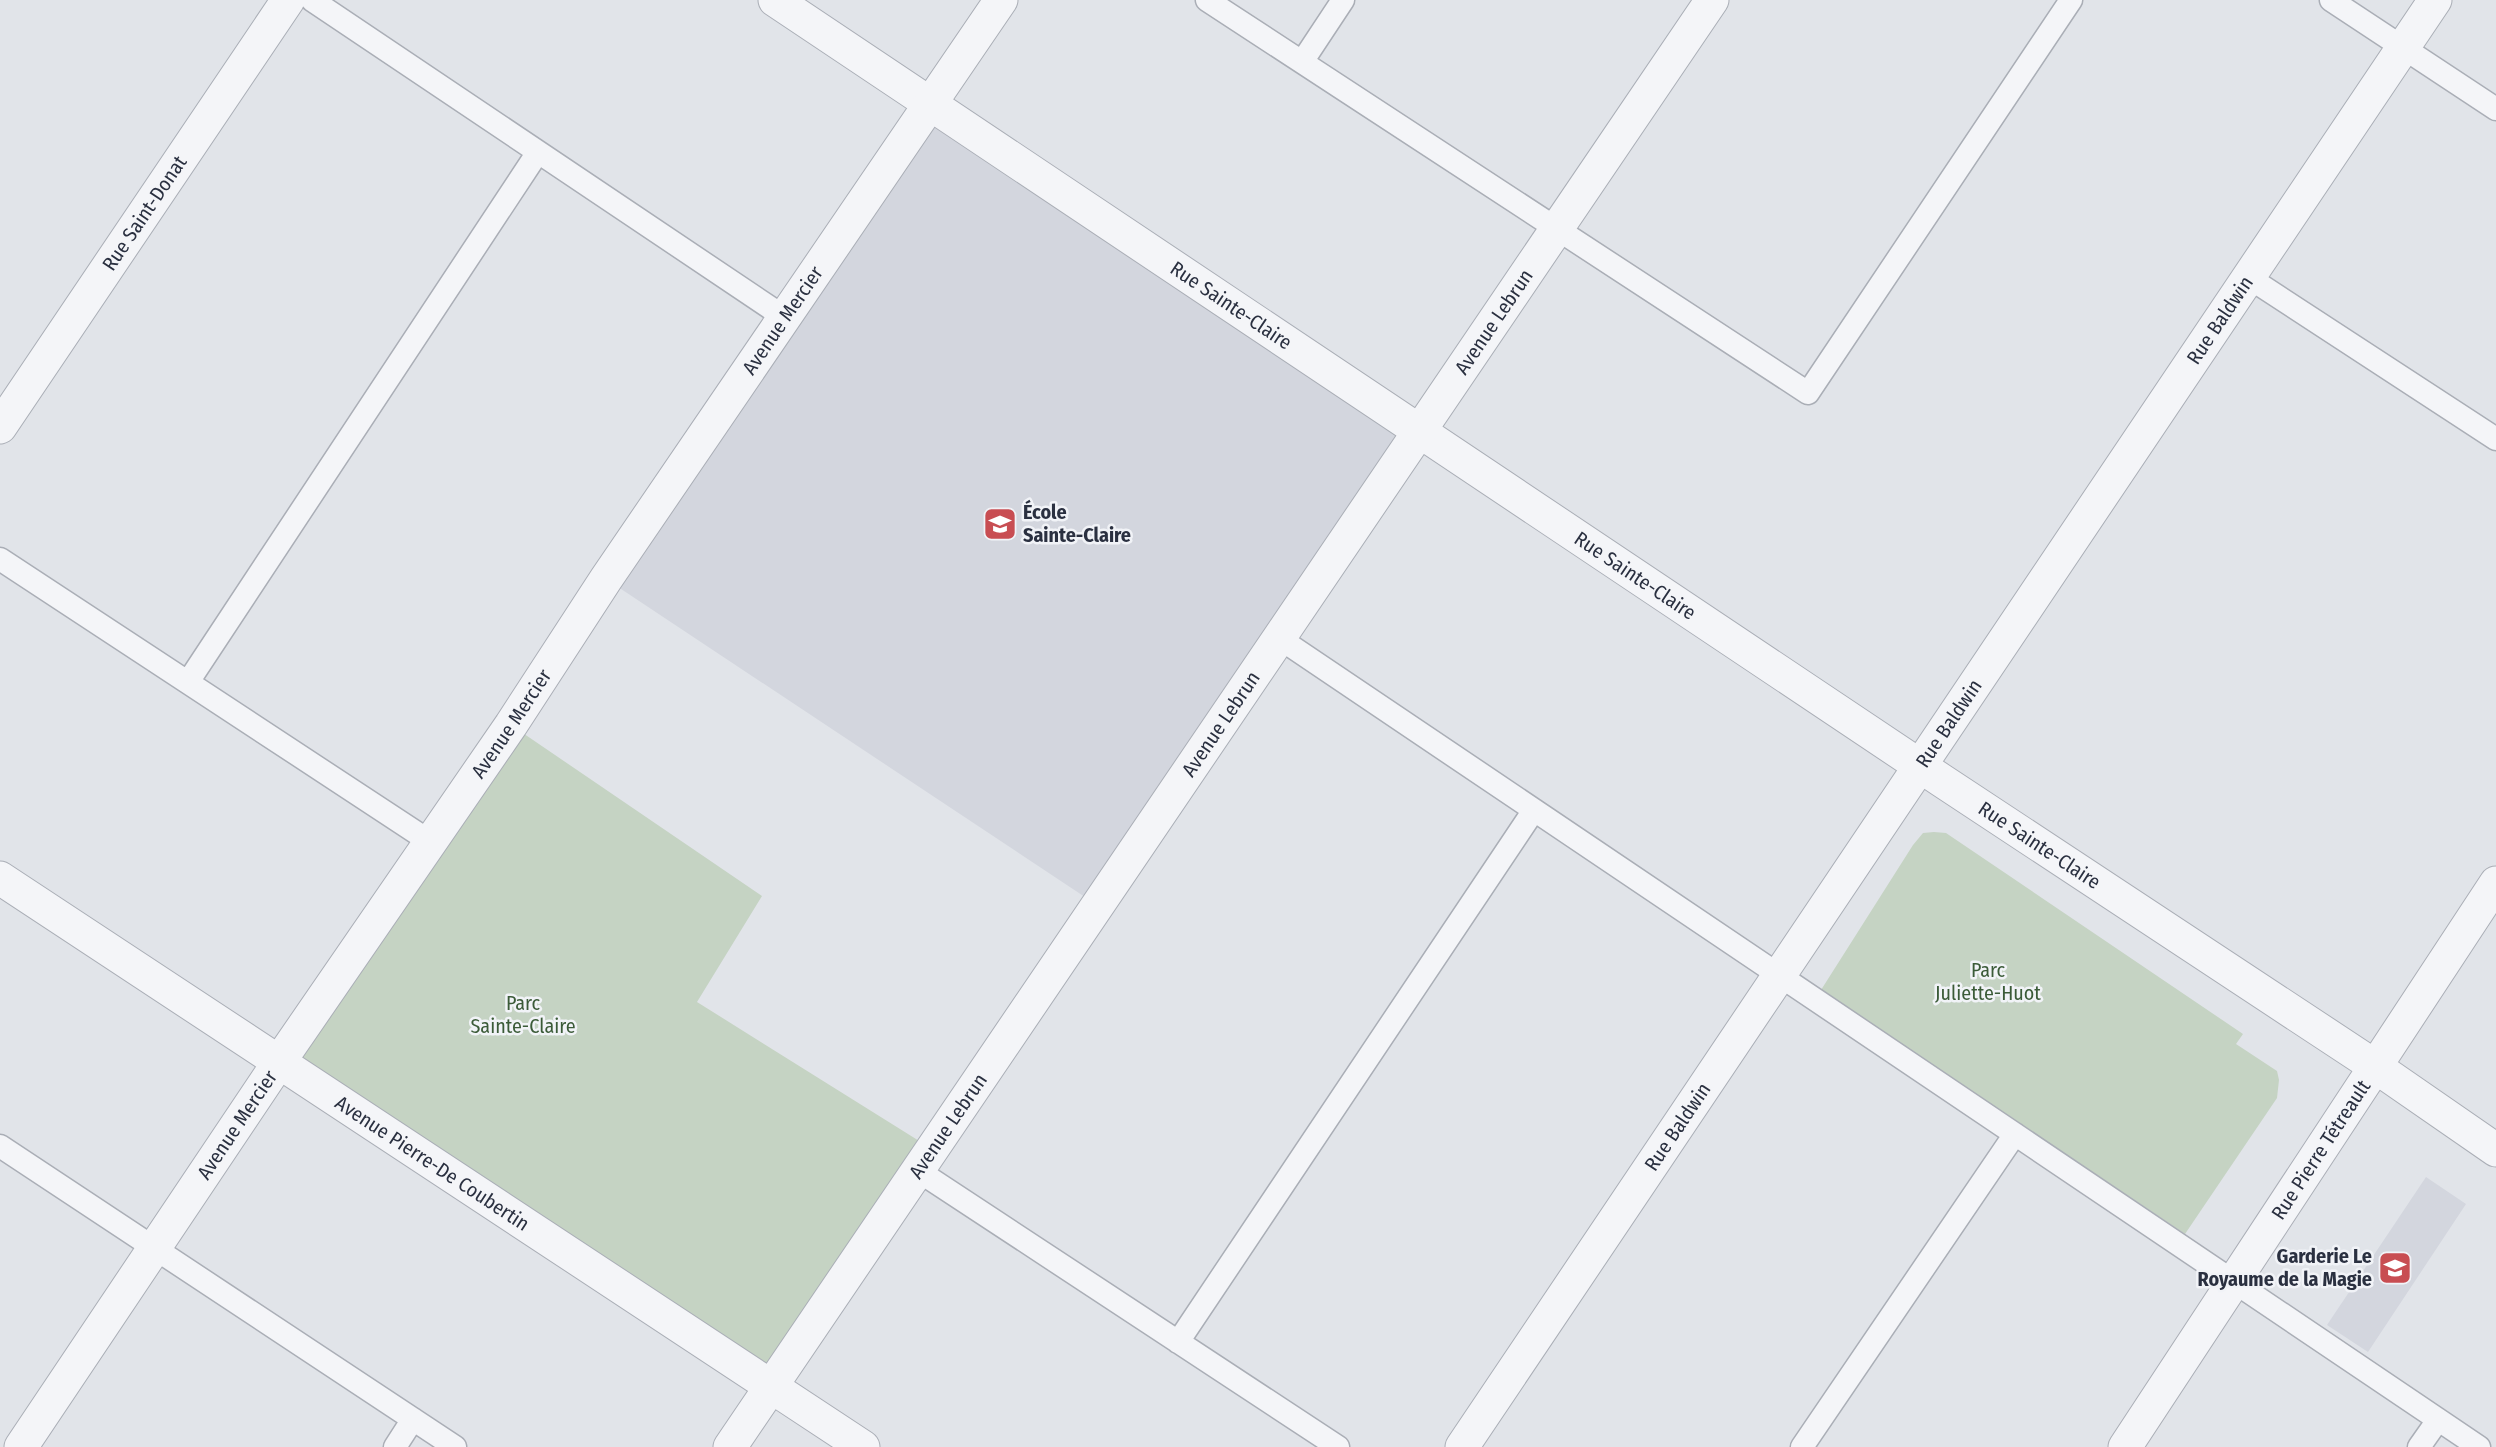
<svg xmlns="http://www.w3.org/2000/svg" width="2496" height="1447" viewBox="0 0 2496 1447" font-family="'Fira Sans Condensed',sans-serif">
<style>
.built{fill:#d3d6de}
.green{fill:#c5d3c3}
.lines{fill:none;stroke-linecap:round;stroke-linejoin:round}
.lane-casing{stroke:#aaaeb6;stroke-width:25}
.street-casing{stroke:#aaaeb6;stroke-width:35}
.lane{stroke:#f4f5f8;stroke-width:22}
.street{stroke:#f4f5f8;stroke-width:33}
.labels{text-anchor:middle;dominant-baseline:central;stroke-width:5;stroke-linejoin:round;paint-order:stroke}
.street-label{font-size:20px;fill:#2a3040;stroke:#f1f3f7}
.poi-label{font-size:20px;font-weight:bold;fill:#2a3040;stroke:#f1f3f7;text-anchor:start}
.park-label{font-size:20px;fill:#3b5b38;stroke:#f1f3f7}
</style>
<rect width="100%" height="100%" fill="#e1e4e9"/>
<path class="built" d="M929,104L1418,431L1097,905L606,579Z
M2426,1177L2466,1204L2368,1352L2327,1325Z"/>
<path class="green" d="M511,725L762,896L697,1002L932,1149L770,1386L279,1062Z
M1934,832L1946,833L2243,1034L2236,1044L2277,1071L2279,1080L2277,1098L2185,1234L1821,990L1913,845L1923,833Z"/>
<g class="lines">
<g class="lane-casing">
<path id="lane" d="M312,0L784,317
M1207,0L1808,393L2071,0
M2331,0L2496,109
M1302,62L1343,0
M2248,277L2496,439
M0,559L429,841
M1279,638L2479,1447
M188,682L538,152
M0,1146L455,1447
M917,1170L1338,1447
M1178,1342L1534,810
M395,1447L413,1419
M1802,1447L2015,1134
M2419,1447L2438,1420"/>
</g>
<g class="street-casing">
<g id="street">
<path id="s1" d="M775,0L1941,780L2376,1067L2496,1150"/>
<path id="s2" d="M0,427L288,0"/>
<path id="s3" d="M0,878L863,1447"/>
<path id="s4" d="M21,1447L279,1062L511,725L606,579L1001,0"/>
<path id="s5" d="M730,1447L1712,0"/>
<path id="s6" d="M1462,1447L2435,0"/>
<path id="s7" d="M2125,1447L2496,883"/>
</g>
</g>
<use href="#lane" class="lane"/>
<use href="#street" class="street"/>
</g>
<defs>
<g id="school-square" transform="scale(1.725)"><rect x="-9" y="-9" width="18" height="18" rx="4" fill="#c84d52" stroke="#f1f3f7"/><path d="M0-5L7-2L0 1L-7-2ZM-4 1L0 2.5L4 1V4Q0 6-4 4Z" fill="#fff"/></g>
</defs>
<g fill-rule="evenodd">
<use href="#school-square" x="1000" y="524"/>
<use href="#school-square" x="2395" y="1268"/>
</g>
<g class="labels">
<g class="street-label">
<text stroke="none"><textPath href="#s2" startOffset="258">Rue Saint-Donat</textPath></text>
<text stroke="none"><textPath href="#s1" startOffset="549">Rue Sainte-Claire</textPath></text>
<text stroke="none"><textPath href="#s4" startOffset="1360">Avenue Mercier</textPath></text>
<text stroke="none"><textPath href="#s6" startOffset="1358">Rue Baldwin</textPath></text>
<text stroke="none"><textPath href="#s5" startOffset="1360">Avenue Lebrun</textPath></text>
<text stroke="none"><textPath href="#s1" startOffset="1035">Rue Sainte-Claire</textPath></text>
<text stroke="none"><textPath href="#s4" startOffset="874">Avenue Mercier</textPath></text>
<text stroke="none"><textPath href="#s5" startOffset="874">Avenue Lebrun</textPath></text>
<text stroke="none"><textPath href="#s6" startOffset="872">Rue Baldwin</textPath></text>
<text stroke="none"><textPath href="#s1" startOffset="1521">Rue Sainte-Claire</textPath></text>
<text stroke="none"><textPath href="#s4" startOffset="388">Avenue Mercier</textPath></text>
<text stroke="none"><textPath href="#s5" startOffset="388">Avenue Lebrun</textPath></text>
<text stroke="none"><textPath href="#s6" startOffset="386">Rue Baldwin</textPath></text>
<text stroke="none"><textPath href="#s7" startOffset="356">Rue Pierre Tétreault</textPath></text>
<text stroke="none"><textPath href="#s3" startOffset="518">Avenue Pierre-De Coubertin</textPath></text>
</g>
<g class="poi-label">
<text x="1023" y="512">École<tspan x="1023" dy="23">Sainte-Claire</tspan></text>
<text x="2372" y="1256" text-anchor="end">Garderie Le<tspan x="2372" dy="23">Royaume de la Magie</tspan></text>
</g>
<g class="park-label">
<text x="1988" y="970">Parc<tspan x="1988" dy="23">Juliette-Huot</tspan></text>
<text x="523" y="1003">Parc<tspan x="523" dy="23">Sainte-Claire</tspan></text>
</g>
</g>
</svg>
